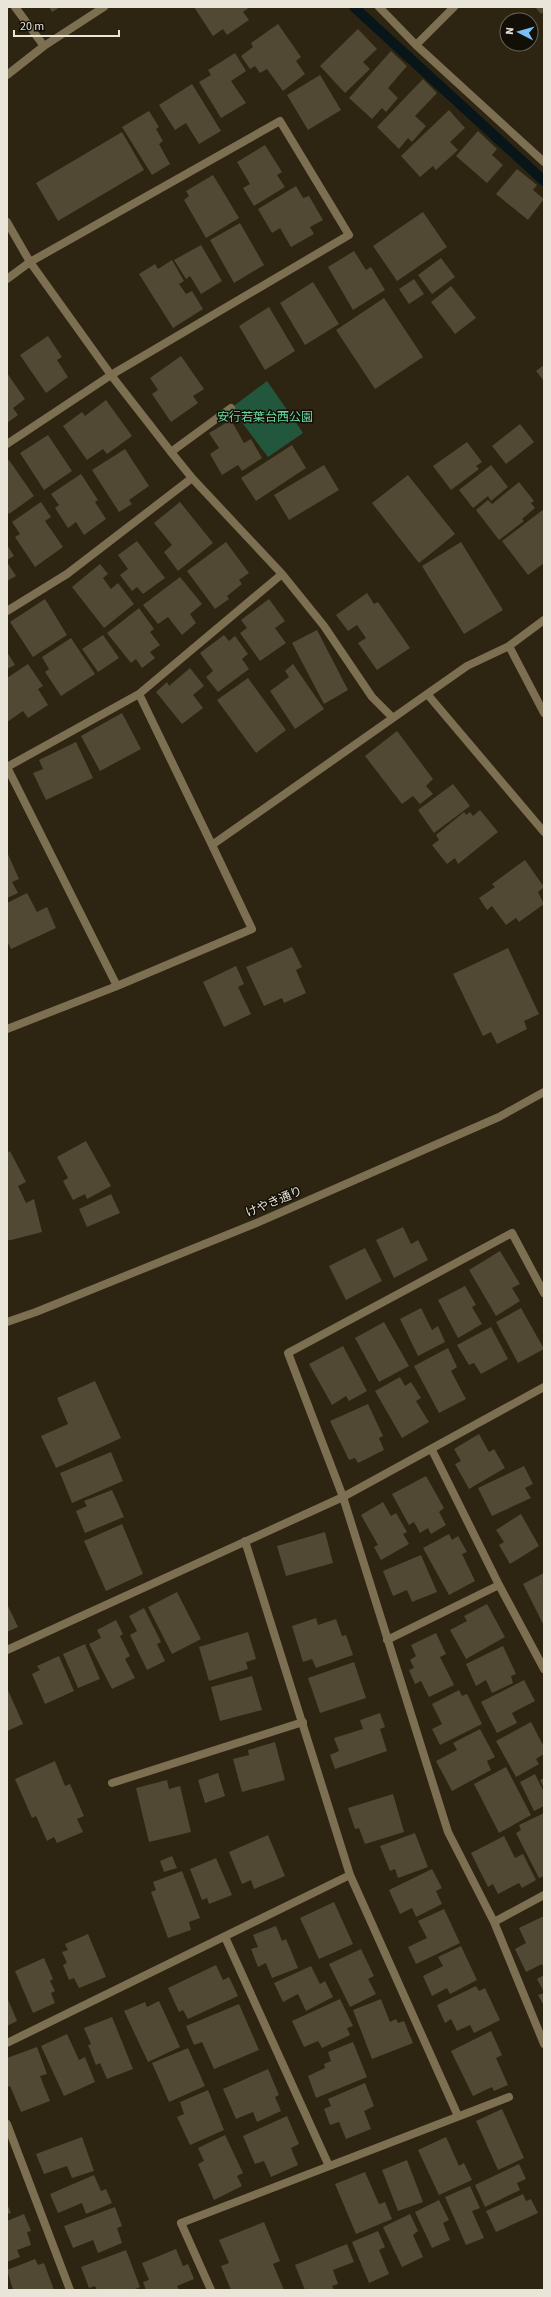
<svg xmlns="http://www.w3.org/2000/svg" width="551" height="2297" viewBox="0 0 551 2297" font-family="'Source Sans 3','Noto Sans JP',sans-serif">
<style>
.green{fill:#22573e}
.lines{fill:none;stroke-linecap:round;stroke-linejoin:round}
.stream{stroke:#08161a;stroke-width:10}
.building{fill:#514934}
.service{stroke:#7d6f51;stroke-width:8}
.minor{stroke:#7d6f51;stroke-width:8}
.tertiary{stroke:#7d6f51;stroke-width:8}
.labels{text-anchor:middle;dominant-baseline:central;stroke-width:3;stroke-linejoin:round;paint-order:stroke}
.park-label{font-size:12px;fill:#66daa2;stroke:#120f07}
.street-label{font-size:12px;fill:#eae5d9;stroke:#120f07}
</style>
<rect width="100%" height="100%" fill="#2d2511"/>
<path class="green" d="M267,381L303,433L268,457L231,408Z"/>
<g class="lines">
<path class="stream" d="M354,7L544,181"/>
</g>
<path class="building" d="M49,7H60L52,12Z
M194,7H250L243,12L249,20L227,35L223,29L213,36Z
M535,7H544V11L541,14Z
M278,24L301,57L296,61L305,74L283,91L267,69L260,73L255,66L250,69L241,56L253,47L251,43Z
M358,29L377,49L363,62L370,69L345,93L320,66Z
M391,51L407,66L388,88L398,98L386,112L382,108L372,119L349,98Z
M235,53L246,71L231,81L246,103L221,118L199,82L211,75L208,70Z
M320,75L341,110L308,130L287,95Z
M423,79L437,93L415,116L426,126L412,142L408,138L399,149L377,127Z
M192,84L221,131L199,144L186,123L175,130L159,105Z
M449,110L465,128L450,142L458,150L436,170L433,166L420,177L401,156Z
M149,111L159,127L156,129L163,141L159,144L170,164L152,175L122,127Z
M478,131L497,149L492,155L503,165L487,183L456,156Z
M122,132L144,170L58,221L36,183Z
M265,145L282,172L277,175L285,187L254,206L243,188L250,184L237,162Z
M517,169L537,185L533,190L544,199L528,220L496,194Z
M213,175L239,218L206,238L184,200L189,196L186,191Z
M296,186L303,198L309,196L323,220L310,227L314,234L291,247L280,228L272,233L258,209Z
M423,212L447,247L397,281L373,246Z
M240,223L264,265L234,283L210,240Z
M201,245L222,281L201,294L190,276L186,279L174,260Z
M354,251L366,270L371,267L385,290L353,310L328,267Z
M441,258L455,277L432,294L418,275Z
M172,260L184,281L179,284L186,294L192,291L203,309L173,328L139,274L155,264L158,269Z
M414,279L424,294L409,304L399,289Z
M313,282L339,324L305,345L280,303Z
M451,286L476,318L455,334L431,302Z
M384,298L423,357L375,389L336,330Z
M269,307L295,351L265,370L239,326Z
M48,336L62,357L57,360L68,377L46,393L20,355Z
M181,356L204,389L193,396L198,403L171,422L152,394L158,390L150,378Z
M544,365V381L536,371Z
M7,373L25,399L13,408L18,415L7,423Z
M106,400L132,436L107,454L103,449L87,460L63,426L82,412L85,416Z
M231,420L244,443L251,439L262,458L242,471L238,465L222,475L210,454L219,448L209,433Z
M520,424L534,442L506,464L492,446Z
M48,435L72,471L44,490L20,453Z
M467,442L482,462L476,466L479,469L451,490L433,466Z
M292,445L306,468L256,501L241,478Z
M125,449L149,486L129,500L132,504L119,512L92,470Z
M9,460L34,496L9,514L7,511V461Z
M324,465L339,490L289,520L274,495Z
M491,465L508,487L491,501L488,496L473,508L459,490Z
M81,474L98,500L95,502L106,519L84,535L76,522L68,528L55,508L59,505L51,494Z
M408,475L455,534L419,563L372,503Z
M519,482L534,501L531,503L535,508L522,519L524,521L499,540L476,510L488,500L492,504Z
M41,502L51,517L45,521L63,547L35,567L15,537L20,534L12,522Z
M180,502L213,543L178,571L164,552L172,545L154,523Z
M544,509V563L528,575L502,541Z
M137,541L165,578L143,594L137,587L132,591L120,575L128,569L118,555Z
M226,542L249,573L239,580L242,584L227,596L229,599L215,609L187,571Z
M461,542L503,610L464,634L422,566Z
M7,545L14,556L7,560Z
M7,562L16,576L7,581Z
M100,564L108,574L103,578L111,589L118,583L134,604L104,628L72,587Z
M180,577L202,604L190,614L196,623L182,635L168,617L158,624L143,605Z
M367,593L374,604L378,602L410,648L377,670L358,643L366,638L357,625L348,631L336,615Z
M45,599L67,635L33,657L10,622Z
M269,599L285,621L275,628L286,643L260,661L240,633L247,628L241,620Z
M139,608L154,629L150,632L160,645L150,652L155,658L142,668L136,659L131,663L107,633Z
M317,630L348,690L324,704L292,643Z
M103,635L119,658L98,672L82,649Z
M224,635L229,641L235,636L248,654L242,659L249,669L218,692L206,677L213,671L200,653Z
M71,638L95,674L61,696L45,672L49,669L42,657Z
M7,652L15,665L7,669Z
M28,664L43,686L38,689L48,705L28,718L23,711L7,722V678Z
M293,664L324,709L295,729L270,691L289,677L285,671Z
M190,668L204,686L193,695L203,708L182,724L156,692L167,682L169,686Z
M248,678L286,730L256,753L217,700Z
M122,713L141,749L100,771L81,736Z
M397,731L433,779L426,786L433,794L420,804L413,796L402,804L365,756Z
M76,742L93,778L46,800L33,773L43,769L39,760Z
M453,784L470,806L434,833L418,810Z
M480,810L498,832L458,864L455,858L447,864L432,845L439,840L436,835L464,812L466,815L470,812L473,816Z
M7,852L19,879L12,882L18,893L7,898Z
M525,860L544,887L538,892L544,904L519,922L516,918L506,925L492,906L487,910L479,898L495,887L492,884Z
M27,893L37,912L47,907L56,928L11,949L7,941V903Z
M292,947L302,967L296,970L306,993L284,1003L282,998L264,1006L246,967Z
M508,948L539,1014L524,1021L527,1029L497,1044L491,1032L483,1036L453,974Z
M236,966L244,984L238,987L251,1014L224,1027L203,982Z
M86,1141L111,1186L87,1199L85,1194L73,1200L63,1181L68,1178L57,1157Z
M10,1151L26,1182L18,1186L26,1203L34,1199L42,1232L11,1240H7V1153Z
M111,1194L120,1213L87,1227L79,1209Z
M403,1227L411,1244L418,1240L428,1260L394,1278L376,1240Z
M365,1248L382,1281L346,1300L329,1266Z
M500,1251L520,1284L512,1288L520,1301L496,1316L469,1270Z
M465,1286L476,1305L472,1307L482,1324L458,1338L438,1300Z
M421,1308L432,1330L438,1326L445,1342L418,1356L400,1319Z
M521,1308L544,1349L518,1363L496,1322Z
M384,1322L409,1366L379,1382L355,1338Z
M491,1327L508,1359L481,1374L474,1363L469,1365L457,1345Z
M343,1346L367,1391L349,1401L346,1396L332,1405L309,1364Z
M448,1348L457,1367L451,1371L466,1399L439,1413L414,1366Z
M400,1377L405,1386L411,1382L421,1398L416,1401L429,1422L402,1438L375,1391Z
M95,1381L121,1438L56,1468L41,1436L68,1424L57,1398Z
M368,1404L383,1436L379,1438L384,1450L358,1463L355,1458L349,1460L330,1421Z
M479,1434L489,1452L494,1449L505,1468L469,1489L455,1464L461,1461L454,1449Z
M111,1452L123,1481L72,1503L60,1473Z
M524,1466L533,1484L525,1488L531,1498L492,1516L478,1488Z
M426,1476L444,1508L439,1512L446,1525L431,1534L428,1528L420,1533L414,1522L409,1525L392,1494Z
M112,1490L124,1517L85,1533L76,1511L87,1506L84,1501Z
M383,1502L391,1516L396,1513L407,1532L403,1534L409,1544L381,1560L374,1547L378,1545L361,1515Z
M521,1514L539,1546L510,1564L499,1545L504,1542L496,1530Z
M122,1524L143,1574L106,1591L84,1541Z
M325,1532L333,1563L286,1576L277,1546Z
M449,1534L452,1540L458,1536L467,1552L462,1554L475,1581L449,1595L423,1548Z
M421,1555L437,1592L412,1602L407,1590L393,1596L383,1571Z
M544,1573V1626L523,1584Z
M177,1592L201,1639L172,1654L148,1607Z
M7,1604L18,1627L7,1632Z
M487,1604L505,1637L466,1659L450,1630L467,1621L464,1616Z
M144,1608L161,1642L157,1644L165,1661L147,1670L130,1635L137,1631L129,1616Z
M316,1618L318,1625L336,1619L342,1636L346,1635L353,1655L316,1668L312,1659L303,1662L292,1626Z
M116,1620L123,1634L120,1636L130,1656L125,1659L135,1678L112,1689L89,1644L101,1638L97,1630Z
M248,1632L256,1659L246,1662L248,1669L209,1681L199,1647Z
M436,1633L446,1654L440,1657L454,1685L429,1697L421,1681L415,1684L409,1670L414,1668L410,1660L416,1656L411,1645Z
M85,1644L100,1679L78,1688L63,1654Z
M503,1646L516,1674L511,1676L513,1683L492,1693L486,1680L476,1686L466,1664Z
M59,1656L74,1691L45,1704L32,1674L40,1670L37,1666Z
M354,1662L366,1698L320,1713L308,1678Z
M252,1676L262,1710L220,1721L211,1687Z
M524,1680L535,1701L512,1713L517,1723L497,1733L481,1702Z
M7,1688L23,1724L7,1731Z
M459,1690L462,1696L467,1694L482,1724L440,1745L432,1729L442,1724L432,1704Z
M380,1713L385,1727L380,1729L387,1751L335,1769L330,1755L339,1751L334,1738L363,1729L360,1720Z
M531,1722L544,1747V1754L536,1759L539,1764L516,1777L496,1741Z
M480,1729L495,1757L487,1761L491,1770L452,1791L436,1761L457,1750L453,1743Z
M275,1742L285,1780L242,1792L233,1759L249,1755L248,1750Z
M55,1761L65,1786L70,1784L84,1816L77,1819L83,1832L57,1843L54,1837L47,1841L36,1816L32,1818L15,1779Z
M506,1767L531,1815L499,1833L474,1784Z
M218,1773L225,1796L205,1803L198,1780Z
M535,1774L544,1792V1806L534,1811L520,1782Z
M544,1778V1788L540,1780Z
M167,1780L169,1789L180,1786L191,1832L149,1842L136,1788Z
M393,1794L404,1832L365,1844L359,1828L355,1829L348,1808Z
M544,1813V1876L539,1878L516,1833L521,1830L519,1825Z
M415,1833L428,1867L398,1878L395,1869L390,1871L380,1846Z
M268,1835L285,1876L254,1889L251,1880L242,1884L229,1852Z
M504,1836L515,1858L523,1854L536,1880L522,1888L519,1883L498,1894L493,1884L488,1887L471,1853Z
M172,1856L177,1868L164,1872L160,1861Z
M216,1858L232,1895L209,1904L207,1898L202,1900L190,1869Z
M432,1869L442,1888L436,1891L442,1904L416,1917L412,1908L400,1914L389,1890Z
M182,1871L200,1918L189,1922L191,1930L168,1938L151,1892L156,1890L153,1882Z
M334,1902L353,1944L319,1959L300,1918Z
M444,1909L460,1943L416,1964L408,1947L427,1938L418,1921Z
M544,1916V1969L542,1964L526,1972L515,1949L526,1943L519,1928Z
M276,1926L282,1941L286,1939L298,1968L272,1978L266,1963L258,1967L251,1949L258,1947L253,1935Z
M88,1934L106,1977L79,1988L74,1978L69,1980L63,1965L67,1963L62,1952L68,1950L65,1944Z
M461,1946L477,1980L450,1994L447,1988L432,1996L423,1976L443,1966L438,1957Z
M361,1949L374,1976L368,1979L376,1994L350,2007L329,1964Z
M44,1958L53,1979L50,1981L55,1991L51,1993L55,2003L33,2013L15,1971Z
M216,1965L223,1980L229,1977L238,1996L188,2019L183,2010L179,2012L168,1988Z
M311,1966L320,1984L325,1981L333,1997L306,2011L298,1994L283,2002L274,1983Z
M544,1975V1992L537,1979Z
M476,1986L479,1991L485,1988L500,2020L474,2033L470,2025L457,2031L451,2019L445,2023L437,2005Z
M544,1993V2006L538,1995Z
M7,1997L17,2021L7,2026Z
M340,1999L353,2026L347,2028L350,2035L322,2048L318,2041L304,2047L292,2021Z
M381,1999L390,2022L396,2019L398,2023L404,2021L413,2043L372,2059L353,2010Z
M159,2001L180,2047L148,2062L124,2011L145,2002L147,2007Z
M239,2004L259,2050L214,2069L202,2042L194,2045L186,2026Z
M112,2017L133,2069L107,2079L100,2063L96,2065L88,2045L91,2044L84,2028Z
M491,2031L502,2055L496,2058L508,2085L494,2091L492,2087L473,2096L451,2051Z
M67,2034L79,2060L85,2057L95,2082L64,2096L41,2046Z
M353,2042L367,2077L316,2098L308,2076L325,2068L324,2064L331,2061L328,2052Z
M37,2047L47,2074L40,2076L50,2101L21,2112L10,2086L7,2087V2058Z
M188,2048L205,2086L169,2102L152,2063Z
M268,2069L279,2095L275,2097L281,2111L257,2122L253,2112L236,2119L223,2089Z
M365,2083L374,2106L364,2111L371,2129L346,2139L339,2122L330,2125L324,2109L331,2106L328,2099Z
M208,2090L224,2130L190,2145L177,2117L184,2114L180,2102Z
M502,2109L524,2158L498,2170L476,2121Z
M287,2116L299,2144L291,2148L298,2165L271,2177L264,2161L255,2164L243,2136Z
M225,2135L243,2173L237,2176L242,2186L214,2200L198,2164L204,2161L198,2148Z
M82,2137L94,2171L72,2178L67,2166L44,2174L36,2154Z
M446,2137L459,2166L464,2163L472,2180L439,2195L418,2150Z
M407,2160L423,2202L398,2211L382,2170Z
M519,2164L526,2179L517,2183L520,2190L485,2207L475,2185Z
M365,2172L379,2204L385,2202L392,2219L356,2234L335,2184Z
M94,2175L101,2191L106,2189L112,2203L86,2214L82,2203L58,2213L50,2194Z
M470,2186L480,2208L472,2211L484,2238L466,2245L445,2197Z
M523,2194L526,2201L531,2199L538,2213L496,2232L486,2211Z
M439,2200L449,2220L443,2223L450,2240L432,2248L415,2212Z
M7,2204L11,2213L7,2214Z
M115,2207L122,2226L117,2228L122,2243L98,2253L93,2240L73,2248L64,2226Z
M24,2214L31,2231L27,2232L31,2245L17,2250L20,2257L7,2262V2221Z
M410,2214L418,2231L413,2235L423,2257L402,2267L383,2227Z
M264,2222L280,2261L273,2264L284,2290H231L221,2266L229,2263L219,2240Z
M378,2231L385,2247L379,2250L389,2274L369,2283L352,2242Z
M347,2244L354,2262L333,2270L338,2284L332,2286L334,2290H305L295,2265Z
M176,2249L183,2266L188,2264L194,2279L177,2286L179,2290H146L143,2282L149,2280L142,2263Z
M126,2250L140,2287L133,2290H97L95,2286L89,2288L81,2267Z
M35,2259L38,2265L44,2263L54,2290H13L7,2270Z"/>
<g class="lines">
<path class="service" d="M171,452L231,408
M112,1783L303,1722"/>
<path class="minor" d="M15,7L44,46
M379,7L416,45L544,162
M416,45L454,7
M7,75L44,46L104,7
M7,222L30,262L111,375L171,452L192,478L282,574L324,626L372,697L393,718
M7,279L30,262L280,121L349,235L111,375L7,444
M7,611L67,574L192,478
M509,646L544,713
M428,695L544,832
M7,767L117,986
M7,767L139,694
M212,845L139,694L282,574
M7,1029L117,986L252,929L212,845L467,666L509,646L544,620
M544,1293L512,1233L288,1353L343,1497L448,1832L494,1922L544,2044
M432,1450L499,1585L544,1669
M245,1541L350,1875L458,2116
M387,1640L499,1585
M7,1650L343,1497L544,1387
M494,1922L544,1895
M225,1937L329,2166
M7,2043L350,1875
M7,2124L70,2290
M211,2290L181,2223L509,2097"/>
<path class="tertiary" d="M7,1322L36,1312L254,1224L499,1117L544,1092"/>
</g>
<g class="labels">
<g class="park-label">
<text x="265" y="417">安行若葉台西公園</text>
</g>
<g class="street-label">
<text transform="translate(274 1202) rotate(-23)">けやき通り</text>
</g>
</g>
<rect width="551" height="2297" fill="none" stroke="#eae5d9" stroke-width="16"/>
<g transform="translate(519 32) rotate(276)"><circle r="19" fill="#120f07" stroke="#68655b"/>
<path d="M0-3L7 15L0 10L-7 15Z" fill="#7abff8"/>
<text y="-6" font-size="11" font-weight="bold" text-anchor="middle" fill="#eae5d9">N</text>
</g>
<path d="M14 30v6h105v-6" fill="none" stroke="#eae5d9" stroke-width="2"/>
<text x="20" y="30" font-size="12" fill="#eae5d9" stroke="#120f07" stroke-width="3" paint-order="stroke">20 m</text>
</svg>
